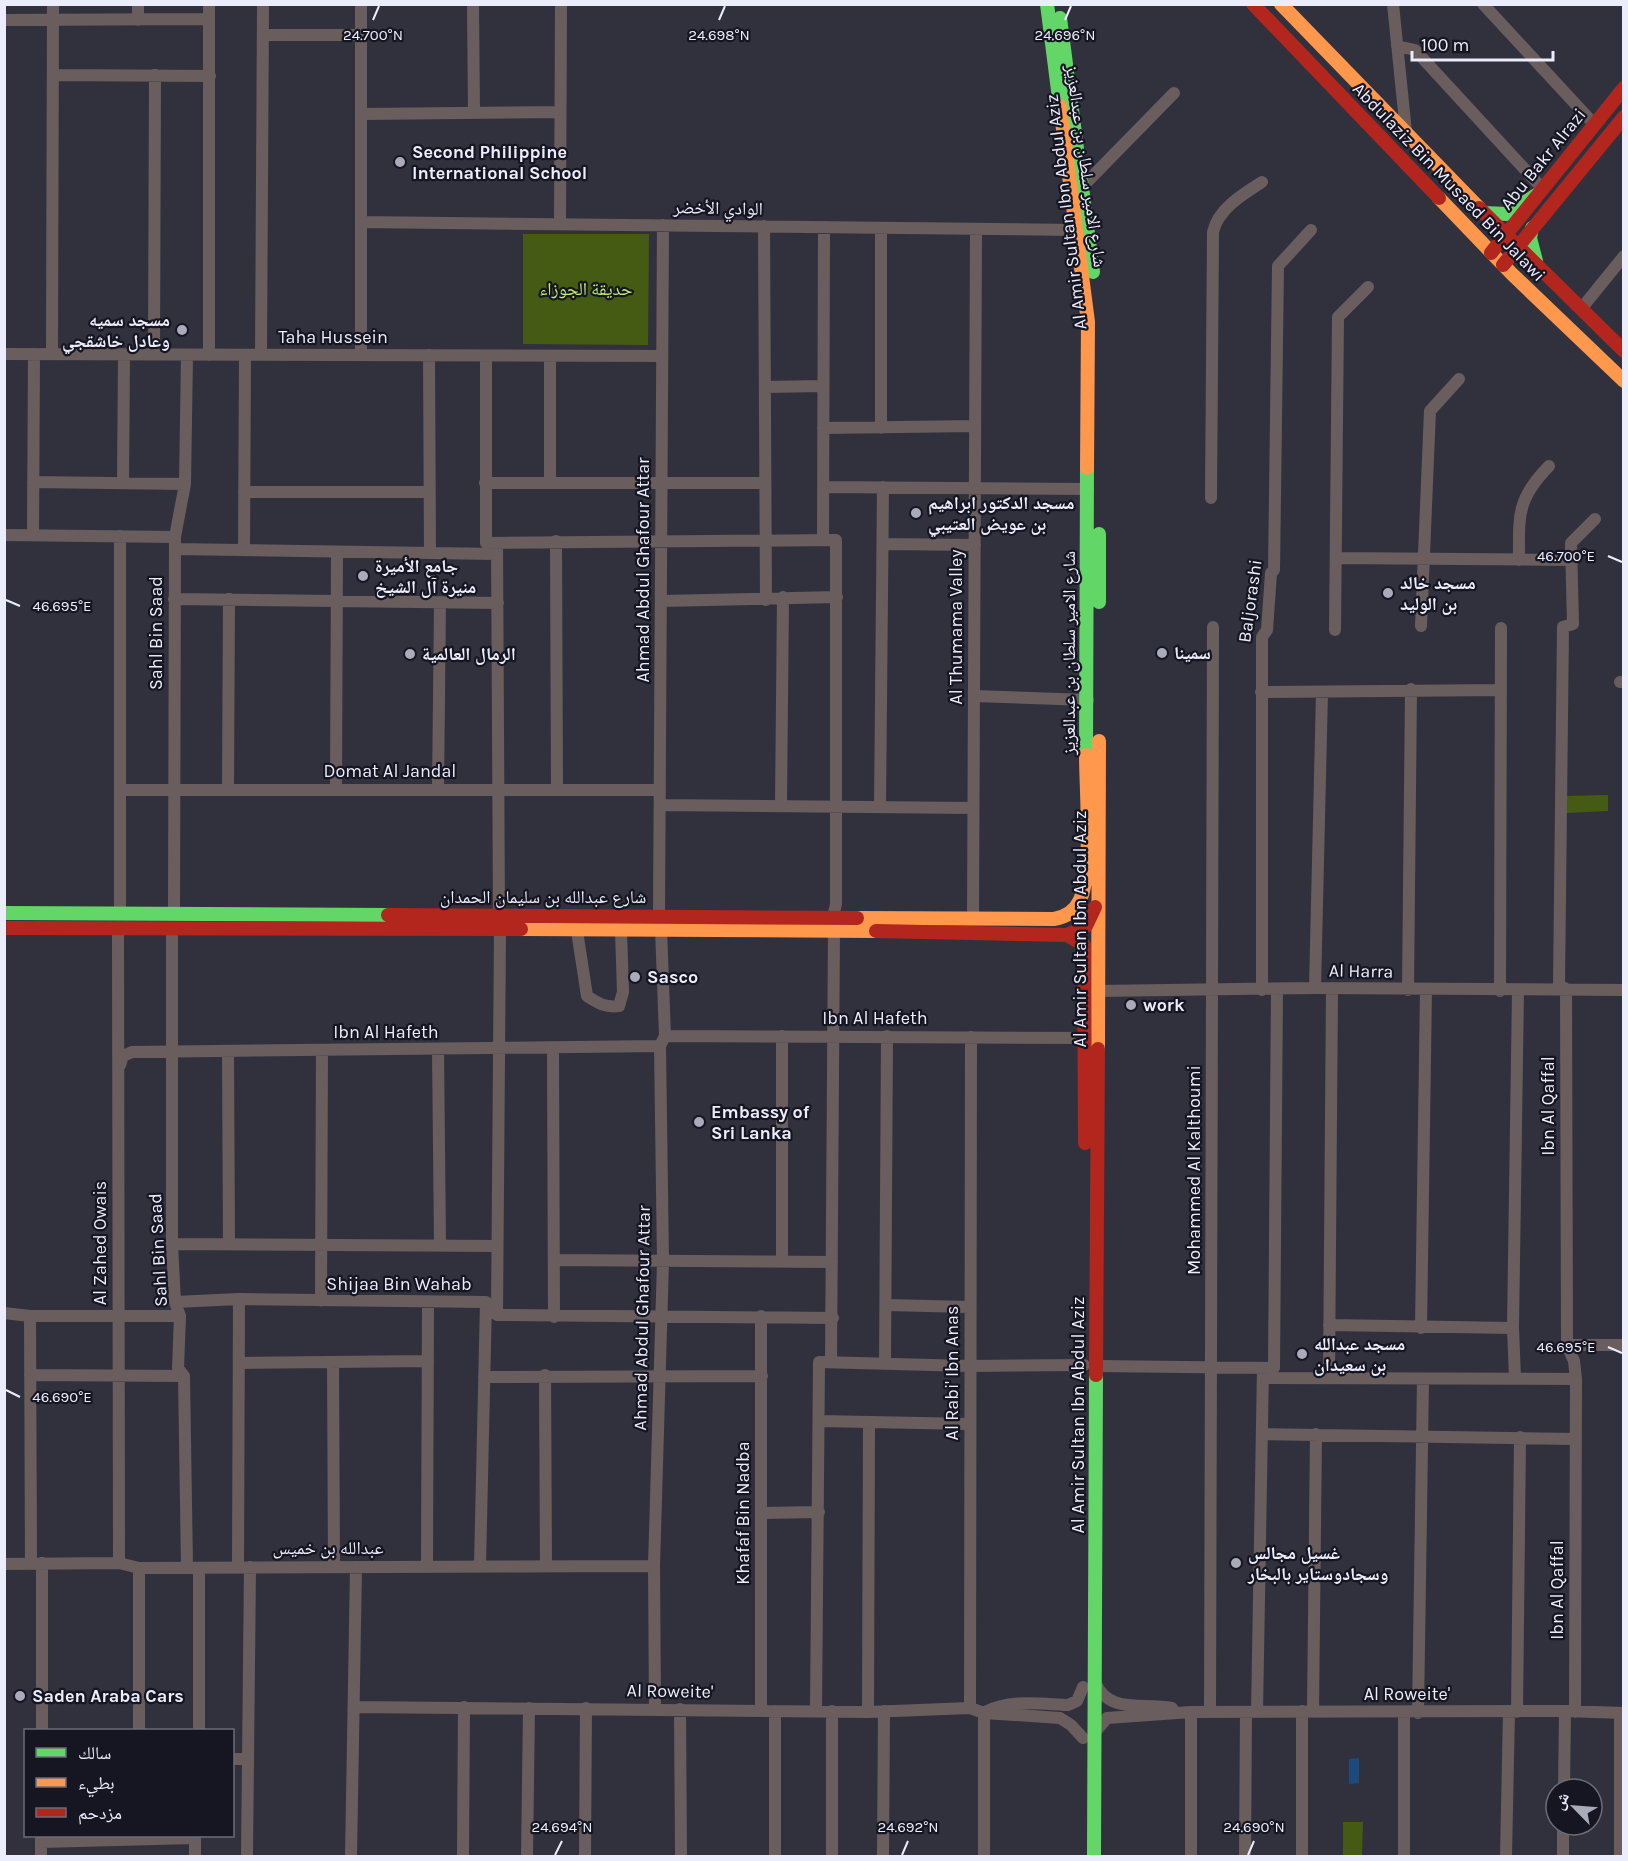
<svg xmlns="http://www.w3.org/2000/svg" width="1628" height="1861" viewBox="0 0 1628 1861" font-family="Karla,'Noto Naskh Arabic',sans-serif">
<style>
.green{fill:#455b14}
.water{fill:#1c4a7a}
.lines{fill:none;stroke-linecap:round;stroke-linejoin:round}
.street{stroke:#695e5d;stroke-width:12}
.fast{stroke:#63d668;stroke-width:14}
.slow{stroke:#ff974d;stroke-width:14}
.jam{stroke:#b3261e;stroke-width:14}
.ticks{fill:none;stroke:#ebecfc;stroke-width:2}
.poi-dot{fill:#aaabba;stroke:#151621;stroke-width:2}
.labels{text-anchor:middle;dominant-baseline:central;stroke-width:4.5;stroke-linejoin:round;paint-order:stroke}
.poi-label{font-size:18px;font-weight:bold;fill:#ebecfc;stroke:#151621;text-anchor:start}
.street-label{font-size:18px;fill:#ebecfc;stroke:#151621}
.park-label{font-size:18px;fill:#c0ec74;stroke:#151621}
.ticks-label{font-size:15px;text-anchor:middle;fill:#ebecfc;stroke:#151621;stroke-width:4.5;stroke-linejoin:round;paint-order:stroke}
</style>
<rect width="100%" height="100%" fill="#31313e"/>
<path class="green" d="M523,234H649L648,345L523,344Z
M1608,795V811L1566,813V796Z
M1343,1822H1363L1362,1856H1343Z"/>
<path class="water" d="M1359,1758V1783L1349,1784V1759Z"/>
<g class="lines">
<path class="street" d="M138,4V20
M473,4L474,113
M1393,4L1406,132
M1483,4L1594,124
M4,20L209,19
M263,35H362
M1397,46L1415,50L1542,188
M53,75L210,76
M362,114L560,112
M1082,187L1174,93
M361,222L1075,230
M560,224L561,4
M764,226L766,600
M881,228V428
M1581,309L1624,256
M4,354L662,356
M52,354L53,4
M154,354L155,75
M209,355V4
M261,355L263,4
M361,355V4
M429,355L430,553
M486,356V543L836,540V904L833,917
M550,356V482
M765,387L823,386
M823,428L975,426
M33,482L185,484
M123,483L124,355
M485,483H765
M823,487L1088,489
M244,492H429
M1211,498L1213,232C1218,209 1243,194 1262,182
M4,535L175,537
M33,535L34,354
M120,536V914
M823,540L824,227
M556,541L557,790
M497,543L499,915
M883,544L975,545
M175,549L497,554
M244,550L245,355
M1336,558L1571,560
M1519,560C1519,516 1516,500 1549,466
M174,599L498,603
M661,601L837,597
M1421,626L1430,411L1459,379
M1335,630L1338,317L1368,287
M1620,682H1624
M1261,692L1500,690
M974,696L1088,700
M336,788L337,552
M228,789L229,599
M438,789L440,602
M120,790H660
M660,805L973,808
M781,805L783,597
M880,807L883,487
M174,913L175,537L185,484L187,355
M659,915L663,225
M973,918L976,229
M172,929V1244L175,1302L180,1316L178,1368L184,1376L187,1567
M577,931L587,996C598,1003 605,1008 619,1006L623,992L621,931
M1315,988L1322,692
M1262,990V637L1267,630L1271,573L1274,570L1278,266L1311,230
M1408,990L1411,689
M1097,991L1315,988L1624,990
M1500,991L1501,628
M665,1036L1085,1038
M553,1049L554,1317
M438,1050L440,1245
M228,1052L229,1244
M120,1065L123,1056L132,1052L660,1046
M172,1244L496,1246
M555,1260L832,1262
M782,1260V1036
M321,1301L322,1050
M175,1302L239,1299L486,1302L497,1315L833,1318
M886,1305L970,1307
M4,1313L30,1316H180
M497,1315L500,930
M30,1316L31,1564
M1329,1325L1513,1328
M1421,1328L1426,990
M1567,1345H1624
M333,1362L334,1566
M831,1362L834,930
M240,1363L428,1361
M885,1364L887,1036
M1095,1366L1274,1368L1277,989
M30,1375L184,1376
M545,1375L546,1565
M484,1377L762,1376
M1329,1377L1332,988
M1264,1378L1576,1379
M1515,1378L1513,1328L1518,991
M820,1421L970,1424
M1262,1434L1576,1439
M762,1513L819,1512
M119,1563L118,935L120,930L126,927
M4,1564L119,1563L139,1568L654,1566
M427,1565L428,1302
M480,1565L486,1302
M238,1567L239,1299
M139,1568V1730
M1095,1682C1109,1715 1143,1702 1172,1708
M354,1707L868,1712L970,1708L984,1713L1060,1718L1071,1725L1083,1738
M970,1708L971,1037
M655,1709L654,1566L663,1262L660,1046L665,1036L661,929
M680,1709L681,1856
M761,1710V1316
M775,1711V1856
M816,1711L819,1362L969,1366L1084,1365
M832,1711V1856
M1302,1711V1856
M1313,1711L1316,1434
M868,1712L869,1422
M985,1712C1010,1699 1041,1704 1068,1705L1077,1701L1083,1687
M1191,1712V1856
M1210,1712L1213,627
M1257,1712L1263,1368
M1517,1712L1520,1437
M1575,1712L1576,1379L1574,1361L1567,1345L1566,989L1559,985L1563,627L1573,624L1571,543L1595,519
M1418,1713L1423,1379
M42,1730V1563
M199,1730V1568
M1094,1733L1107,1718L1191,1712L1565,1711L1624,1713
M232,1759H247
M1564,1789L1565,1711
M195,1836V1856
M41,1842L194,1838
M41,1856V1836
M247,1856L250,1567
M351,1856L356,1567
M463,1856L464,1707
M527,1856L529,1708
M585,1856L586,1708
M883,1856L884,1711
M984,1856V1713
M1245,1856L1246,1713
M1404,1856V1713
M1506,1856L1509,1711
M1563,1856V1825
M1620,1856V1713"/>
<path class="fast" d="M1047,4L1060,106
M1060,18L1093,272
M1484,213L1507,214L1536,195
M1532,228L1530,238L1536,261
M1099,534V602
M1086,755L1087,468
M4,913L388,915
M1094,1856L1096,1375"/>
<path class="slow" d="M1281,4L1479,208
M1060,106L1088,322L1087,468
M1439,198L1512,274L1624,381
M857,918L1054,919C1066,917 1075,911 1080,900C1093,872 1086,789 1086,755
M521,929L876,931
M1098,1049L1099,741"/>
<path class="jam" d="M1253,4L1439,198
M1479,208L1624,351
M1491,253L1624,88
M1503,265L1624,117
M388,915L857,918
M4,928L521,929
M876,931L1067,935L1086,926L1095,907
M1067,935L1084,945L1085,1143
M1096,1375L1098,1049"/>
</g>
<path class="ticks" d="M373,20L379,6M719,20L725,6M1065,20L1071,6M1608,556L1622,562M6,600L20,606M1608,1347L1622,1353M6,1390L20,1397M555,1855L562,1841M902,1855L908,1841M1248,1855L1254,1841"/>
<g class="poi-dot">
<circle cx="400" cy="162" r="6"/>
<circle cx="182" cy="330" r="6"/>
<circle cx="916" cy="513" r="6"/>
<circle cx="363" cy="576" r="6"/>
<circle cx="1388" cy="593" r="6"/>
<circle cx="1162" cy="653" r="6"/>
<circle cx="410" cy="654" r="6"/>
<circle cx="635" cy="977" r="6"/>
<circle cx="1131" cy="1005" r="6"/>
<circle cx="699" cy="1122" r="6"/>
<circle cx="1302" cy="1354" r="6"/>
<circle cx="1236" cy="1563" r="6"/>
<circle cx="20" cy="1696" r="6"/>
</g>
<g class="labels">
<g class="poi-label">
<text x="412" y="152">Second Philippine<tspan x="412" dy="21">International School</tspan></text>
<text x="170" y="320" text-anchor="end">مسجد سميه<tspan x="170" dy="21">وعادل خاشقجي</tspan></text>
<text x="928" y="503">مسجد الدكتور ابراهيم<tspan x="928" dy="21">بن عويض العتيبي</tspan></text>
<text x="375" y="566">جامع الأميرة<tspan x="375" dy="21">منيرة آل الشيخ</tspan></text>
<text x="1400" y="583">مسجد خالد<tspan x="1400" dy="21">بن الوليد</tspan></text>
<text x="1174" y="653">سمينا</text>
<text x="422" y="654">الرمال العالمية</text>
<text x="647" y="977">Sasco</text>
<text x="1143" y="1005">work</text>
<text x="711" y="1112">Embassy of<tspan x="711" dy="21">Sri Lanka</tspan></text>
<text x="1314" y="1344">مسجد عبدالله<tspan x="1314" dy="21">بن سعيدان</tspan></text>
<text x="1248" y="1553">غسيل مجالس<tspan x="1248" dy="21">وسجادوستاير بالبخار</tspan></text>
<text x="32" y="1696">Saden Araba Cars</text>
</g>
<g class="street-label">
<text transform="translate(1543 159) rotate(-51)">Abu Bakr Alrazi</text>
<text transform="translate(1086 166) rotate(82)">شارع الامير سلطان بن عبدالعزيز</text>
<text transform="translate(1449 182) rotate(46)">Abdulaziz Bin Musaed Bin Jalawi</text>
<text transform="translate(718 208) rotate(1)">الوادي الأخضر</text>
<text transform="translate(1066 212) rotate(-97)">Al Amir Sultan Ibn Abdul Aziz</text>
<text x="333" y="337">Taha Hussein</text>
<text transform="translate(643 570) rotate(-90)">Ahmad Abdul Ghafour Attar</text>
<text transform="translate(1250 601) rotate(-82)">Baljorashi</text>
<text transform="translate(956 627) rotate(-90)">Al Thumama Valley</text>
<text transform="translate(156 633) rotate(-90)">Sahl Bin Saad</text>
<text transform="translate(1069 653) rotate(-90)">شارع الامير سلطان بن عبدالعزيز</text>
<text x="390" y="771">Domat Al Jandal</text>
<text x="543" y="897">شارع عبدالله بن سليمان الحمدان</text>
<text transform="translate(1080 929) rotate(-90)">Al Amir Sultan Ibn Abdul Aziz</text>
<text transform="translate(1361 971) rotate(1)">Al Harra</text>
<text x="875" y="1018">Ibn Al Hafeth</text>
<text x="386" y="1032">Ibn Al Hafeth</text>
<text transform="translate(1548 1106) rotate(-90)">Ibn Al Qaffal</text>
<text transform="translate(1194 1170) rotate(-90)">Mohammed Al Kalthoumi</text>
<text transform="translate(100 1243) rotate(-90)">Al Zahed Owais</text>
<text transform="translate(158 1250) rotate(-93)">Sahl Bin Saad</text>
<text x="399" y="1284">Shijaa Bin Wahab</text>
<text transform="translate(642 1318) rotate(-89)">Ahmad Abdul Ghafour Attar</text>
<text transform="translate(952 1373) rotate(-90)">Al Rabi' Ibn Anas</text>
<text transform="translate(1078 1415) rotate(-90)">Al Amir Sultan Ibn Abdul Aziz</text>
<text transform="translate(743 1513) rotate(-90)">Khafaf Bin Nadba</text>
<text x="328" y="1548">عبدالله بن خميس</text>
<text transform="translate(1557 1590) rotate(-90)">Ibn Al Qaffal</text>
<text transform="translate(670 1691) rotate(1)">Al Roweite'</text>
<text x="1407" y="1694">Al Roweite'</text>
</g>
<g class="park-label">
<text x="586" y="289">حديقة الجوزاء</text>
</g>
</g>
<g class="ticks-label">
<text x="373" y="40">24.700°N</text>
<text x="719" y="40">24.698°N</text>
<text x="1065" y="40">24.696°N</text>
<text x="1566" y="561">46.700°E</text>
<text x="62" y="611">46.695°E</text>
<text x="1566" y="1352">46.695°E</text>
<text x="62" y="1402">46.690°E</text>
<text x="562" y="1832">24.694°N</text>
<text x="908" y="1832">24.692°N</text>
<text x="1254" y="1832">24.690°N</text>
</g>
<rect width="1628" height="1861" fill="none" stroke="#ebecfc" stroke-width="12"/>
<rect x="24" y="1729" width="210" height="108" fill="#151621" stroke="#6b6c79" stroke-width="1.5"/>
<rect x="36" y="1748" width="30" height="9" fill="#63d668" stroke="#6b6c79" stroke-width="1.5"/>
<text x="78" y="1759" font-size="18" fill="#ebecfc">سالك</text>
<rect x="36" y="1778" width="30" height="9" fill="#ff974d" stroke="#6b6c79" stroke-width="1.5"/>
<text x="78" y="1789" font-size="18" fill="#ebecfc">بطيء</text>
<rect x="36" y="1808" width="30" height="9" fill="#b3261e" stroke="#6b6c79" stroke-width="1.5"/>
<text x="78" y="1819" font-size="18" fill="#ebecfc">مزدحم</text>
<g transform="translate(1574 1807) rotate(295)"><circle r="28" fill="#151621" stroke="#6b6c79" stroke-width="1.5"/>
<path d="M0-4.5L10 22L0 15L-10 22Z" fill="#aaabba"/>
<text y="-9" font-size="16" font-weight="bold" text-anchor="middle" fill="#ebecfc">ش</text>
</g>
<path d="M1412 51v9h141v-9" fill="none" stroke="#ebecfc" stroke-width="3"/>
<text x="1421" y="51" font-size="18" fill="#ebecfc" stroke="#151621" stroke-width="4.5" paint-order="stroke">100 m</text>
</svg>
